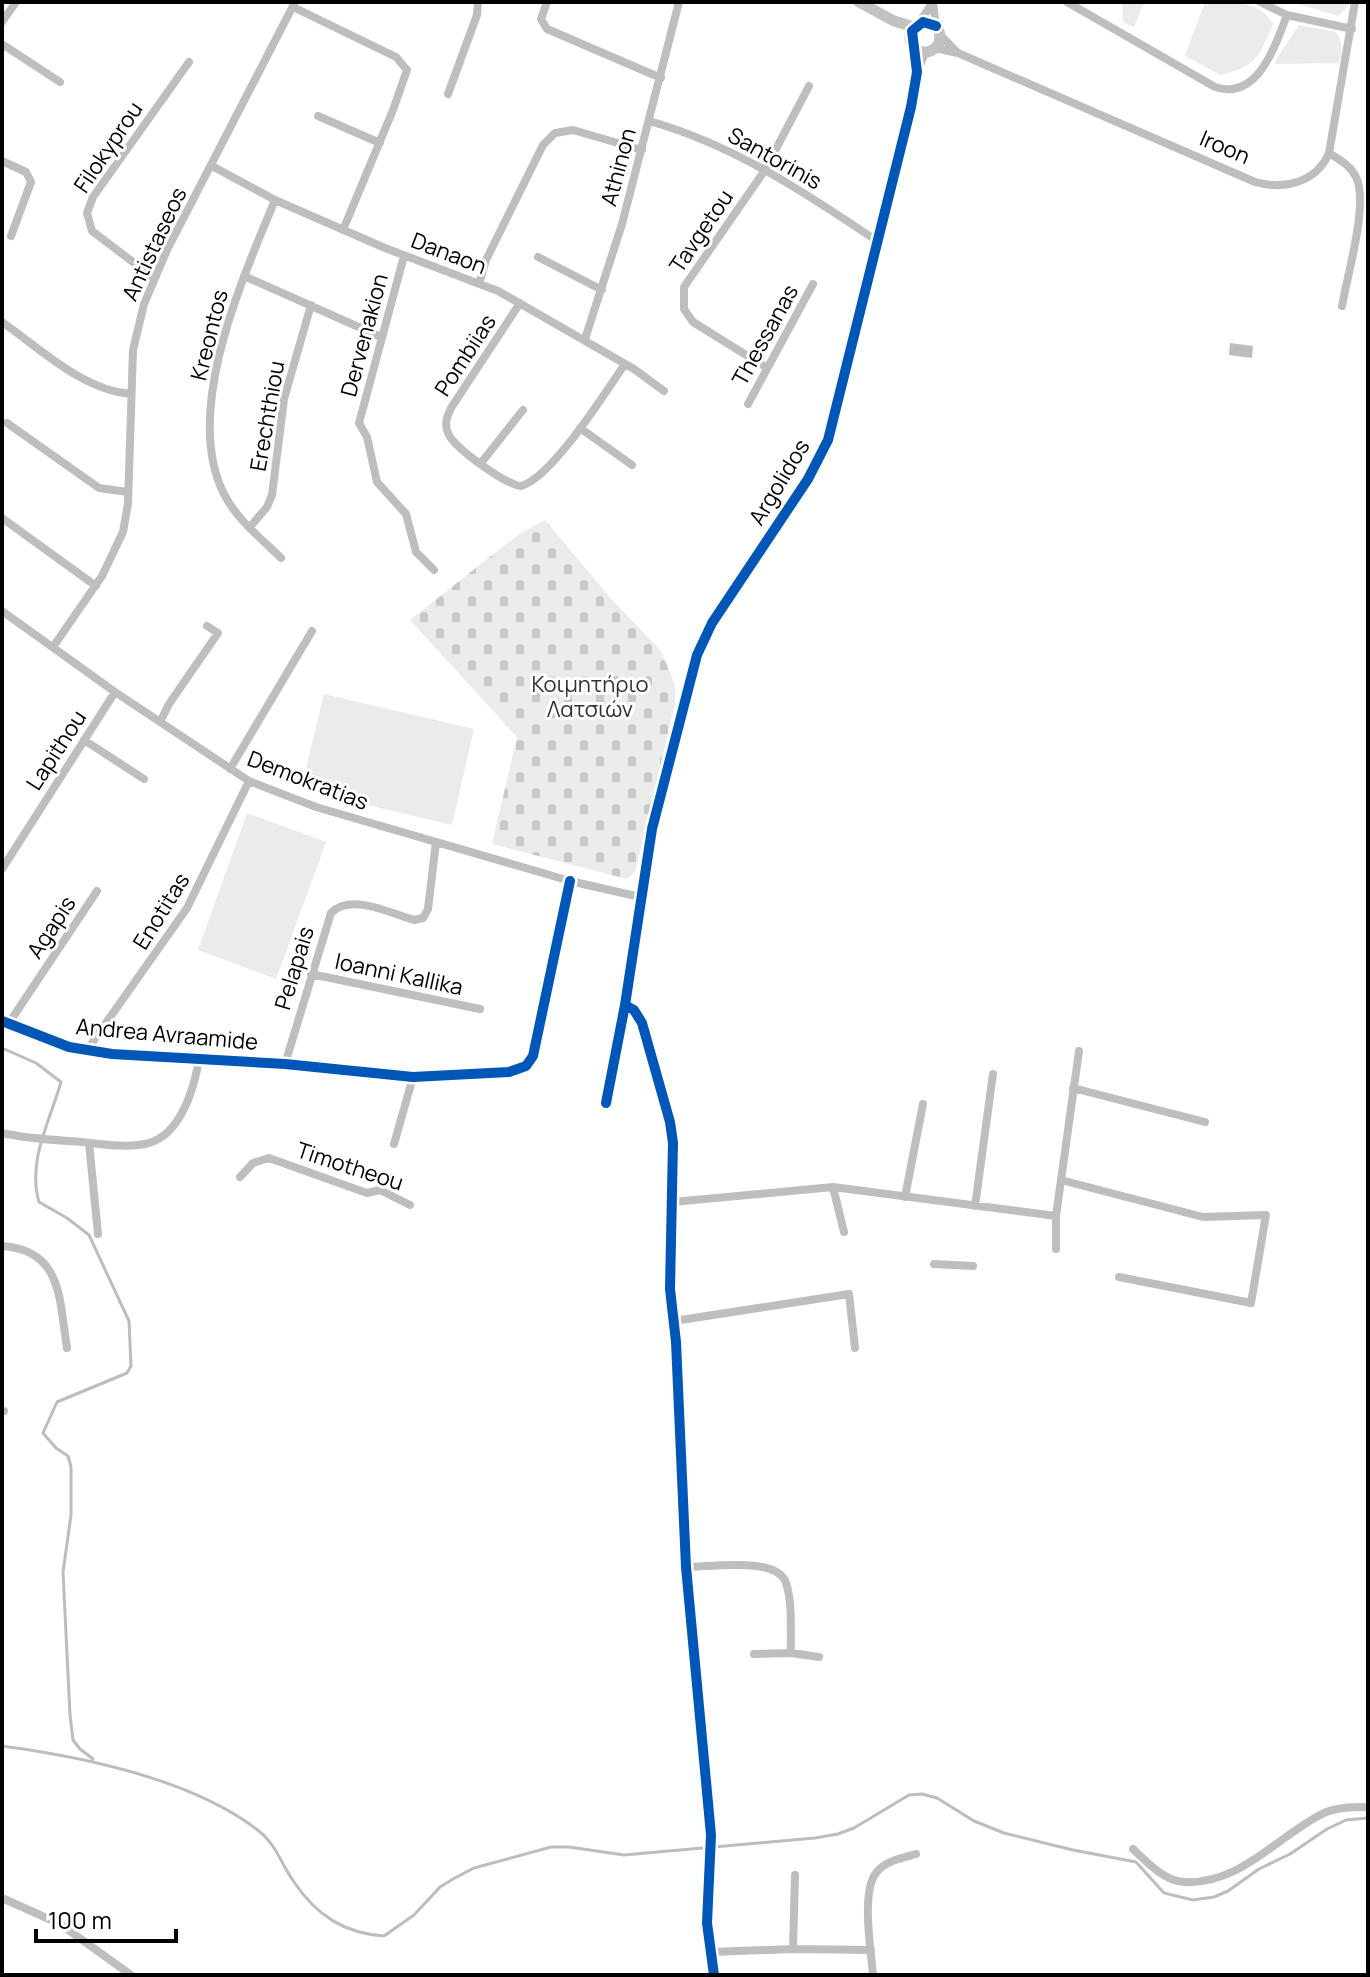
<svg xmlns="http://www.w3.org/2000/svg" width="1370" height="1977" viewBox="0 0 1370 1977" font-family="Manrope,sans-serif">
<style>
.green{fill:#ebebeb}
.cemetery{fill:url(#cemetery-stones)}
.water{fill:#bdbdbd}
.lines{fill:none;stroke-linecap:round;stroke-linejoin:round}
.stream{stroke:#bdbdbd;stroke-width:3}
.street{stroke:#bebebe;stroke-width:8}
.secondary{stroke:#c2c2c2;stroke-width:11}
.cycleway-casing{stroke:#fff;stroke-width:15}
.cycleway{stroke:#0057b8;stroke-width:10}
.labels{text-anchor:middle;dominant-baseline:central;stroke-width:6;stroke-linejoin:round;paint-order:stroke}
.street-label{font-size:22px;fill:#000;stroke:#fff}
.park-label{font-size:22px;fill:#313131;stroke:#fff}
</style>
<defs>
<pattern id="cemetery-stones" width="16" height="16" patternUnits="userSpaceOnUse" patternTransform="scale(2)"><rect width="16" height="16" fill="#ebebeb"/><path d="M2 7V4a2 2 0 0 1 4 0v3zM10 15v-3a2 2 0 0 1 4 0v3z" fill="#c8c8c8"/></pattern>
</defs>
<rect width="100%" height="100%" fill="#fff"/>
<path class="green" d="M1122,2H1144L1134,27L1123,22Z
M1205,2C1231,2 1260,0 1273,24C1259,57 1257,66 1221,75L1185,56Z
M1292,2H1348L1349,6L1338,16Z
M1299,25L1336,32C1343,43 1343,51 1339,63L1276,64L1275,61Z
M324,694L474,729L452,825L301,789Z
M247,813L326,842L276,979L198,950Z"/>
<path class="cemetery" d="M545,520L614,602L661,651L675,685V704L635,872L627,879L492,844L517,737L410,620L519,534Z"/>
<path class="water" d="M1230,343L1253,346L1252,358L1229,355Z"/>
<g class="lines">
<path class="stream" d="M2,1048L36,1063L61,1082C50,1121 27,1161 39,1202L67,1218L89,1235L129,1321L131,1366L127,1373L57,1402L43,1433L56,1448L68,1456L71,1467V1515L63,1572L70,1715L73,1740L80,1749L93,1759
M2,1746C84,1757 188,1778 255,1828C278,1845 279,1861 294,1882C317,1916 344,1933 384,1936L414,1915L440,1887L453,1879L474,1868L551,1847H569L624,1855L815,1838L838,1834L854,1828L909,1795L922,1794L937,1798L974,1821L1004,1833L1073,1850L1136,1862L1164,1893L1193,1900L1214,1897L1228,1891L1259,1869L1290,1854L1327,1829L1346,1820L1368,1818"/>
<path class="street" d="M547,2L541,19L547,29L661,78
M1067,2L1215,87C1258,101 1275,46 1287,15
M1260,2L1287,15L1352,29
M933,3L936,26
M293,7L396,57L407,70L393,110L343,230
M2,22L16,2
M918,24L933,2
M940,35L957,52
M2,44L60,82
M935,48L958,53L1255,182C1284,190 1316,183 1329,153L1355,2
M917,72L926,51
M448,94L477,15L478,2
M318,116L380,143
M649,121C732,144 806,193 877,241
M1329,153C1340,160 1350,165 1356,177C1369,203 1347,276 1342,306
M2,161L26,172L31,182L11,236
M212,166L275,200L385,248L498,291L634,369L664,391
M275,200C243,278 182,411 224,494C237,520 262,539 281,558
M404,256L359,423L367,437L377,482L406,514L416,552L434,570
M538,257L602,290
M244,276L381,337
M154,278L92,231L87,213L93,197L189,62
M479,284L486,260L543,145L555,133L573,130L642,150
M520,303L451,408C447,417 444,424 448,433C454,448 506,485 521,486C552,478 606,391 625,364
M2,322C41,349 82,390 131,394
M585,339L622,224L679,2
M767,368L693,322L684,309V287L765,170L809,86
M748,404L813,284
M7,423L99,488L128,492
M580,428L632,465
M481,463L523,410
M2,518L96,586
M250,527L267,507L272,495L284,399L311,305
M2,611L115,692L249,781L316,807L570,881L640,897
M53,647L102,576L123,532L128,503L133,350L144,304L167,250L295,2
M160,722L169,704L218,633L207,626
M84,740L144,779
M230,769L312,631
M2,869L115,692
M311,974L480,1009
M625,1005L634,1010L642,1023L670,1122L673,1143L670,1289L676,1342L686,1567L711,1835L707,1923L714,1975
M2,1021L69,1047L112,1054L285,1064L413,1077L509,1072L526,1066L533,1056L570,881
M9,1023L97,891
M87,1050L187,908L249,781
M285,1064L331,913C351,893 390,913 414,920L423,918L428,909L436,842
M1073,1088L1205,1122
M606,1103L625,1005L652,829L697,655L712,623L808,479L828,440L911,107L917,72L913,46
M2,1133C28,1139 56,1140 82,1142C102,1144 126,1148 145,1144C180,1137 193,1092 199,1060
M89,1143L98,1234
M394,1144L413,1077
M240,1177L253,1163L269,1158L367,1193L380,1190L410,1205
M1061,1180L1203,1217L1266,1215L1251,1303L1119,1277
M833,1187L844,1232
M905,1197L923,1104
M673,1202L833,1187L1056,1216
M975,1206L993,1074
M2,1246C63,1250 59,1300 67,1348
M1056,1249V1216L1079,1051
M934,1264L973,1266
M674,1321L849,1294L855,1348
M2,1411H4
M686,1567C711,1567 777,1556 786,1583C793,1604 790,1631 791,1653
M754,1654L791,1653L819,1657
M1133,1849C1147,1862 1164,1881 1184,1882C1239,1885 1276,1838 1320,1815C1334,1807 1352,1807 1368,1807
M2,1898L60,1924L131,1975
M793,1949L795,1875
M711,1952L793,1949L871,1950
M873,1975C871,1951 861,1892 876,1873C885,1861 902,1858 916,1854"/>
<path class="secondary" d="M859,2L894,21L914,27
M910 37a15 15 0 1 1 30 0a15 15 0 1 1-30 0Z"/>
<g class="cycleway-casing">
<path id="cycleway" d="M625,1005L634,1010L642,1023L670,1122L673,1143L670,1289L676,1342L686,1567L711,1835L707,1923L714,1975
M2,1021L69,1047L112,1054L285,1064L413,1077L509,1072L526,1066L533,1056L570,881
M606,1103L625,1005L652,829L697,655L712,623L808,479L828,440L911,107L917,72L912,31L923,22L936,26"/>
</g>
<use href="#cycleway" class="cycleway"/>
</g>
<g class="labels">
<g class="street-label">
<text transform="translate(108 147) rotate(-56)">Filokyprou</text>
<text transform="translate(1225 147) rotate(23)">Iroon</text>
<text transform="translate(775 158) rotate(29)">Santorinis</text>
<text transform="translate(618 167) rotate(-75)">Athinon</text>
<text transform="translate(701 231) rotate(-56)">Tavgetou</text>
<text transform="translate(154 244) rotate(-65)">Antistaseos</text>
<text transform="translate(449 253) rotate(21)">Danaon</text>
<text transform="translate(209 335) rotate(-76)">Kreontos</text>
<text transform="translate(364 335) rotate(-75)">Dervenakion</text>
<text transform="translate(765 335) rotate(-61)">Thessanas</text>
<text transform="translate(465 355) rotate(-57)">Pombiias</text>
<text transform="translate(267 416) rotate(-80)">Erechthiou</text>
<text transform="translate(779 482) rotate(-59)">Argolidos</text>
<text transform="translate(56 750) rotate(-57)">Lapithou</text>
<text transform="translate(308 780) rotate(21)">Demokratias</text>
<text transform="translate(161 911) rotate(-58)">Enotitas</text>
<text transform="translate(51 927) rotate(-57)">Agapis</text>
<text transform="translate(294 968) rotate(-73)">Pelapais</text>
<text transform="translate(399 974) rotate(12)">Ioanni Kallika</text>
<text transform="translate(167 1034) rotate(5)">Andrea Avraamide</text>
<text transform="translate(350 1166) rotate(18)">Timotheou</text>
</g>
<g class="park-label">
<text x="590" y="684">Κοιμητήριο<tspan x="590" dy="25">Λατσιών</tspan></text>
</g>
</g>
<rect width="1370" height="1977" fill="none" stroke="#000000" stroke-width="8"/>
<path d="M36 1929v12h140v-12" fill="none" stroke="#000000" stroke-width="4"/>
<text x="48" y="1929" font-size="24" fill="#000000" stroke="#ffffff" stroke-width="6" paint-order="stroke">100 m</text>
</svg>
